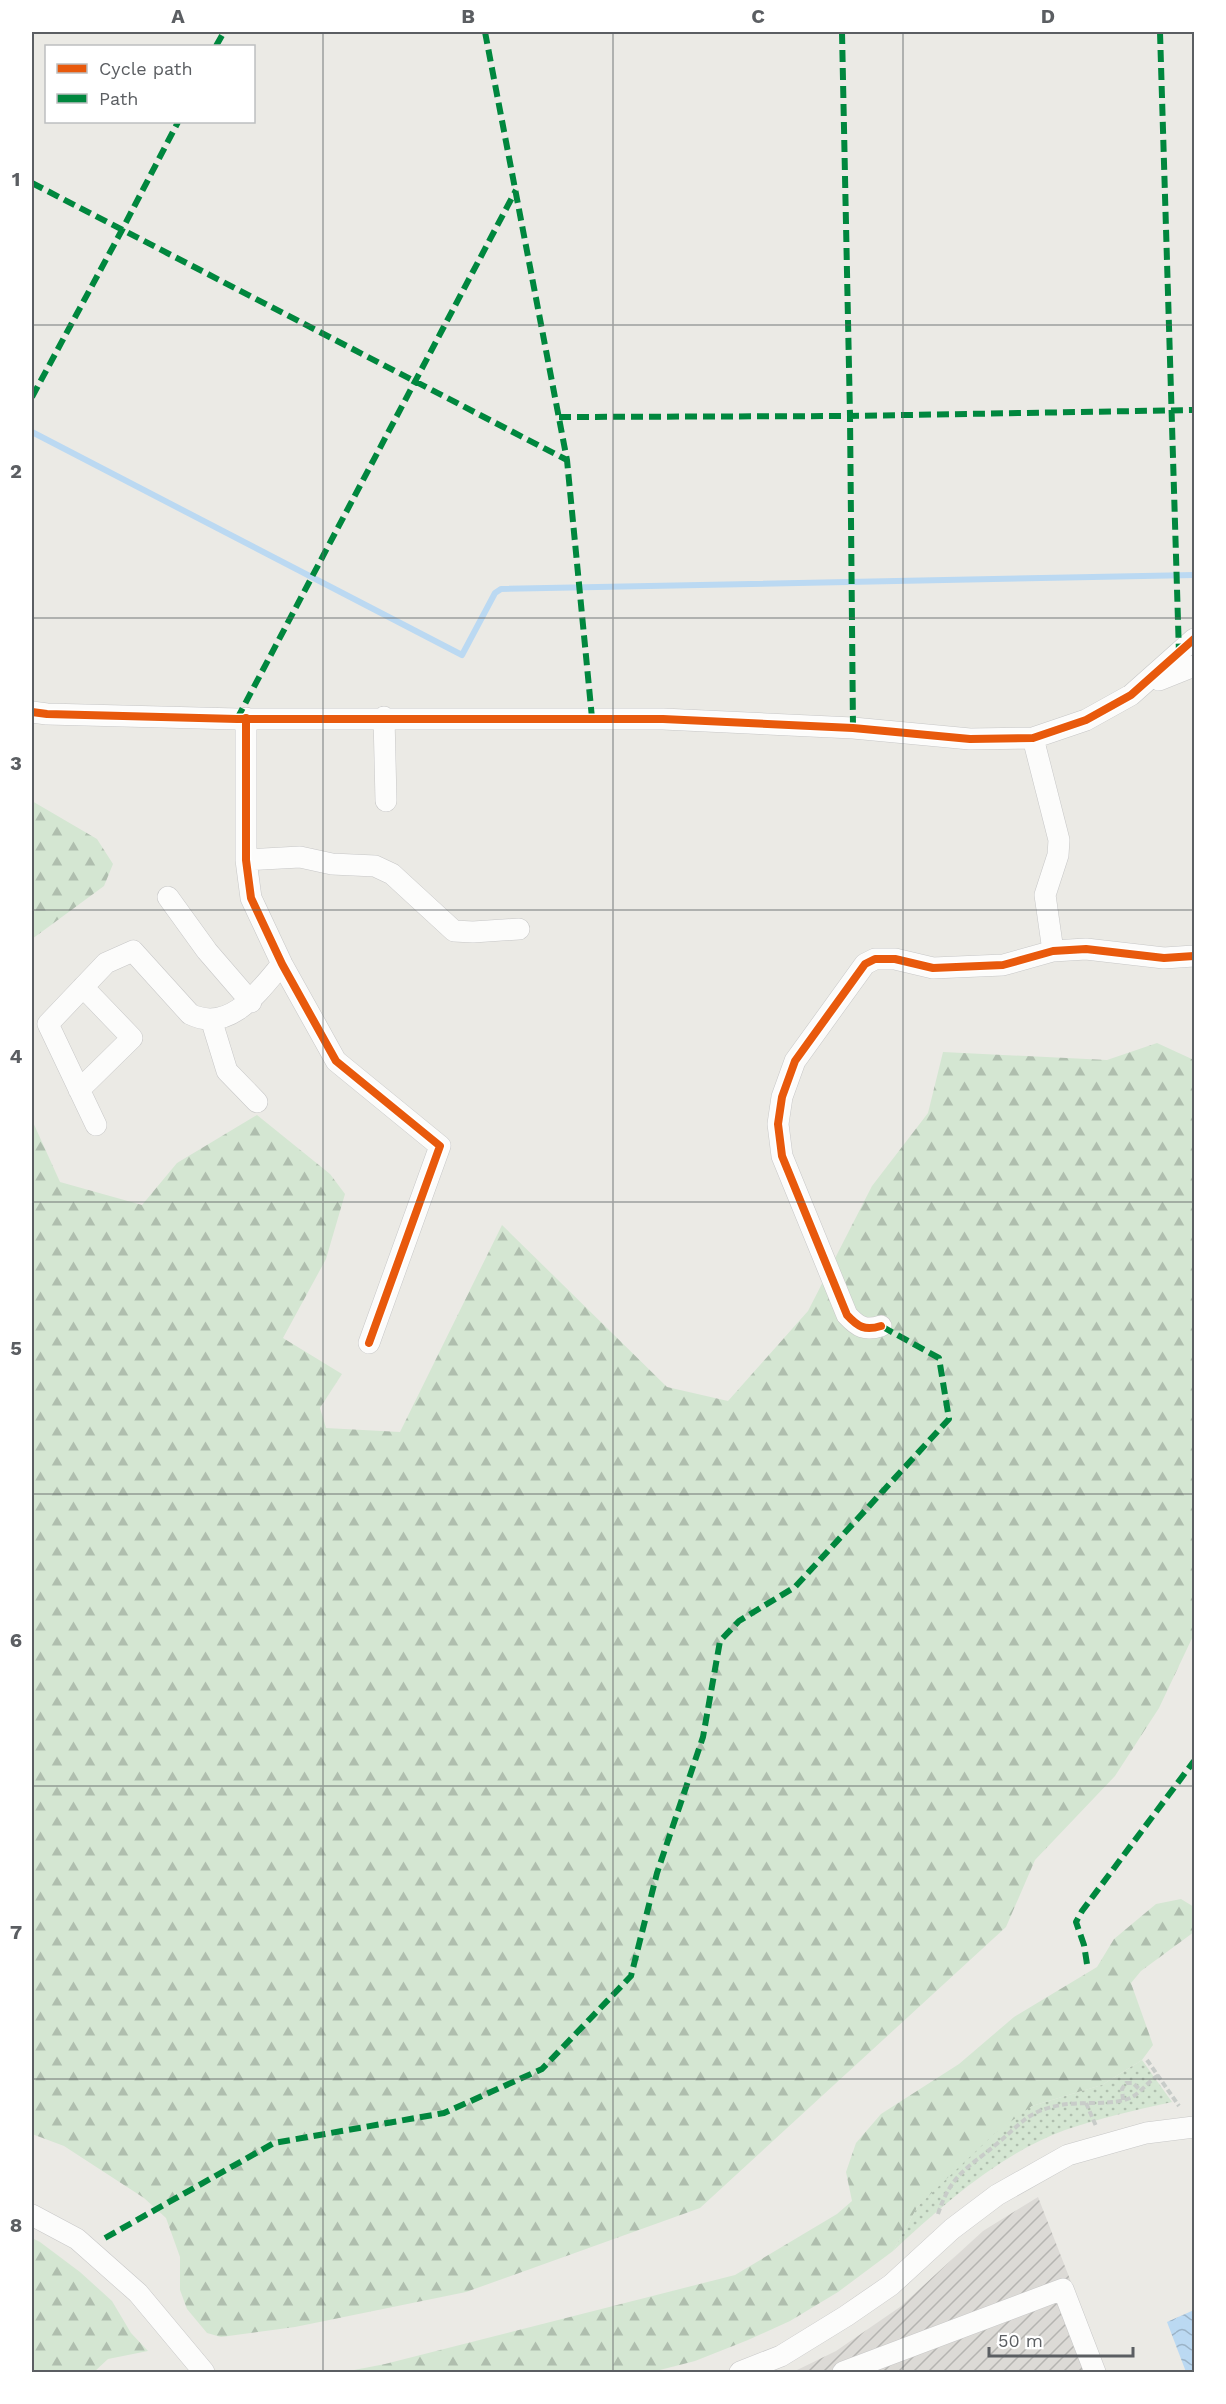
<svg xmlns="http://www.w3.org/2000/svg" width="1226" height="2404" viewBox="0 0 1226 2404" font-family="'Work Sans',sans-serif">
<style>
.industrial{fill:url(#industrial-furrows)}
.forest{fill:url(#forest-firs)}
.park{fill:url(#park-dots)}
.water{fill:url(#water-waves)}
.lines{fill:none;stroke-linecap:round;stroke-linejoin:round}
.stream{stroke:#bbd9f2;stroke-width:6}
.minor-casing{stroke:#c7c7c7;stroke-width:22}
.path{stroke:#c8ccc9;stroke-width:4;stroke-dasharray:6 3;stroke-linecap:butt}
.minor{stroke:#fcfcfb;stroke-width:21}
.quiet{stroke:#00873e;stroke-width:6;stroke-dasharray:12 6;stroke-linecap:butt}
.cycleway-casing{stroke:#fff;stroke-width:11}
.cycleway{stroke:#e8590c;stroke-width:8}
.grid{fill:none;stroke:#5b5e62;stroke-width:1.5;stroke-opacity:0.55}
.neatline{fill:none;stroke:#5b5e62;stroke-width:2}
.grid-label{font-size:20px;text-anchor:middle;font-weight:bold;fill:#5b5e62}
</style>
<defs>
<pattern id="industrial-furrows" width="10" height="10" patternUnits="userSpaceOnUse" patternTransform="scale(1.5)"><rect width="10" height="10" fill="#dcdad6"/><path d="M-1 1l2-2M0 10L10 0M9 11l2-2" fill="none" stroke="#b5b4b1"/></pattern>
<pattern id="forest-firs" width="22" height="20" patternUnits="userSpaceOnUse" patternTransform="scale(1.5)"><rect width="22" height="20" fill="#d4e6d2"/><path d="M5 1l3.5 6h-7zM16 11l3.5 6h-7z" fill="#afbeae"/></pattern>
<pattern id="park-dots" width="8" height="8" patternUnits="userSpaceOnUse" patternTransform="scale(1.5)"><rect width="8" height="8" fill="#d4e6d2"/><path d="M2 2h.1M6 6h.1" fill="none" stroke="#afbeae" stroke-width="1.8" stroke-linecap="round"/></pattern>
<pattern id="water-waves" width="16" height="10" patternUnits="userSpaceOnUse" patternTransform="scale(1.5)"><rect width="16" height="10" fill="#bbd9f2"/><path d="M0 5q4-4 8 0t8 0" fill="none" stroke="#9bb3c7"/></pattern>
</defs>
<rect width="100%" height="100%" fill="#ebeae5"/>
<path class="industrial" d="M1038,2197L1106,2372H793L836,2351L900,2307L983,2231Z"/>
<path class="forest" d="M32,801L97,839L113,864L104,886L32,939Z
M1157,1043L1194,1060V1634L1159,1708L1115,1776L1035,1860L1006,1927L700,2208L466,2292L295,2327L221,2337L207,2333L187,2309L180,2290V2257L166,2218L144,2198L64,2146L32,2134V1120L60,1182L142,1205L177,1163L257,1115L330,1174L345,1194L326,1259L283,1338L342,1374L320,1408L326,1428L400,1432L502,1225L667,1387L728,1401L808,1311L872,1186L928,1113L943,1052L1107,1060Z
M1181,1899L1194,1907V1932L1141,1971L1131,1983L1153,2045L1142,2060L1102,2085L1032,2106L918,2206L893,2251L838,2292L790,2321L748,2340L695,2361L652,2372H344L385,2364L735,2275L837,2214L852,2201L846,2172L856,2143L881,2114L959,2064L1014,2017L1097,1967L1114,1939L1156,1904Z
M32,2238L40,2242L80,2272L112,2301L131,2333L148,2351L108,2359L94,2372H32Z"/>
<path class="park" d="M1142,2060L1172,2102C1136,2110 1100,2118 1065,2130C998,2155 944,2204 893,2251L918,2206L994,2134L1032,2106L1102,2085Z"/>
<path class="water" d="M1194,2310V2372H1186L1167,2322Z"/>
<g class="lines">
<path class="stream" d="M32,432L462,655L495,593L501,589L1194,575"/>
<g class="minor-casing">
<path id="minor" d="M1159,680L1194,666
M32,712L47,714L237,719H663L853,728L970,739L1033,738L1086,720L1131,695L1194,639
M384,717L386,801
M246,718V860L251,898L282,964L336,1061L440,1146L369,1343
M1033,738L1059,840L1058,855L1045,895L1053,951
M246,860L300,857L332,864L375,866L392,874L454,931L473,932L519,929
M168,897L207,951L251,1002
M211,1019L227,1071L257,1102
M79,1090L132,1038L83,987
M96,1125L48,1024L106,963L133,951L190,1014C230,1034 260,990 282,964
M881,1326C865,1331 858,1327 847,1315L782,1156L778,1124L782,1097L795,1061L865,964L875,959H895L933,968L1003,965L1053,951L1086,949L1164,958L1194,956
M32,2215L77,2239L138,2293L204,2372
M740,2372L781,2356L846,2316L891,2285L952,2229L997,2195L1068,2155L1146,2133L1194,2127
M843,2372L1063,2289L1095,2372"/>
</g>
<path class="path" d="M1147,2060L1179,2106
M1123,2100L1122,2089L1126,2083H1133L1140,2090
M1086,2103L1096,2126
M938,2214C951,2173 970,2167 999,2142C1023,2122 1028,2111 1061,2105C1082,2101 1112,2106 1130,2098C1141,2093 1148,2081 1159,2075"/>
<use href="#minor" class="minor"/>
<path class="quiet" d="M485,32L567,460L592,718
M842,32L850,416L853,728
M1160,32L1179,654
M216,46L224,32
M32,183L567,460
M32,397L122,230L178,122
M559,417L850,416L1194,410
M237,719L516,190
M1087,1964L1084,1945L1076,1922L1082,1911L1194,1761
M105,2238L274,2143L444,2113L542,2069L631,1976L657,1873L703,1737L720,1641L739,1621L795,1587L949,1419L939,1358L881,1326"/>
<g class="cycleway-casing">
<path id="cycleway" d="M32,712L47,714L237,719H663L853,728L970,739L1033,738L1086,720L1131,695L1194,639
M246,718V860L251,898L282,964L336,1061L440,1146L369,1343
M881,1326C865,1331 858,1327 847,1315L782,1156L778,1124L782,1097L795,1061L865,964L875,959H895L933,968L1003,965L1053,951L1086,949L1164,958L1194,956"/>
</g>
<use href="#cycleway" class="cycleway"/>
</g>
<path class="grid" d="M323,32V2372M613,32V2372M903,32V2372M32,325H1194M32,618H1194M32,910H1194M32,1202H1194M32,1494H1194M32,1786H1194M32,2079H1194"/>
<rect width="1226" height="2404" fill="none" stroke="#ffffff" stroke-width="66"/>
<rect x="45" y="45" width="210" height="78" fill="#ffffff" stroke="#bdbfc0" stroke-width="1.5"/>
<rect x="57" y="64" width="30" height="9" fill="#e8590c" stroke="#bdbfc0" stroke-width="1.5"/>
<text x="99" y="75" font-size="18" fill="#5b5e62">Cycle path</text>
<rect x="57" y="94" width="30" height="9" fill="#00873e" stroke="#bdbfc0" stroke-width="1.5"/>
<text x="99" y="105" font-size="18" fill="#5b5e62">Path</text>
<path d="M989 2347v9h144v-9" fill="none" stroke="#5b5e62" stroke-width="3"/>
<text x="998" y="2347" font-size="18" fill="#5b5e62" stroke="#ffffff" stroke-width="4.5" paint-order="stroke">50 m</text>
<rect x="33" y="33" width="1160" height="2338" class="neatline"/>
<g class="grid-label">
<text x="178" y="23">A</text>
<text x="468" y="23">B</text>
<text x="758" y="23">C</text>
<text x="1048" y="23">D</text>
<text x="16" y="186">1</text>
<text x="16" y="478">2</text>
<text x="16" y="770">3</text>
<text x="16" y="1063">4</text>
<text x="16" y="1355">5</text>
<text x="16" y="1647">6</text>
<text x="16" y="1939">7</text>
<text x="16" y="2232">8</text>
</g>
</svg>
